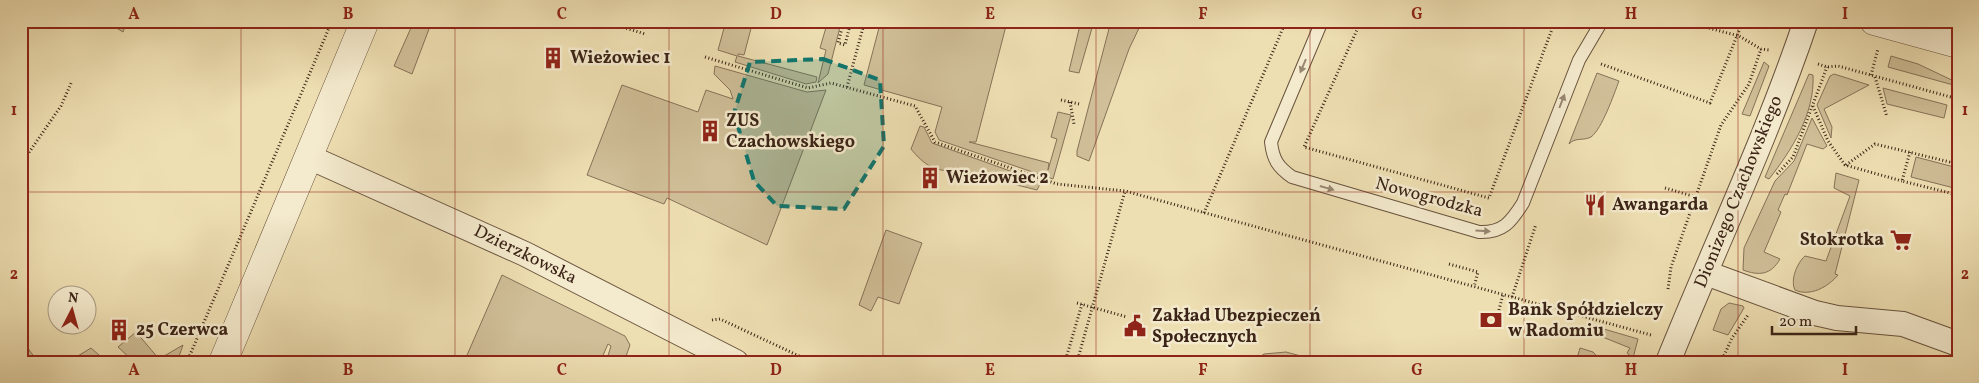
<svg xmlns="http://www.w3.org/2000/svg" width="1979" height="383" viewBox="0 0 1979 383" font-family="Vollkorn,serif">
<style>
.green{fill:#d0bf98;stroke:#867258}
.lines{fill:none;stroke-linecap:round;stroke-linejoin:round}
.service-casing{stroke:#68533e;stroke-width:14}
.minor-casing{stroke:#68533e;stroke-width:26}
.tertiary-casing{stroke:#68533e;stroke-width:29}
.path{stroke:#3b2417;stroke-width:3;stroke-dasharray:1 2.5;stroke-linecap:butt}
.service{stroke:#f4eacd;stroke-width:12}
.minor{stroke:#f4eacd;stroke-width:24}
.tertiary{stroke:#f4eacd;stroke-width:28}
.oneway{fill:#988772}
.marked{fill:#0f766e;fill-opacity:0.2;stroke:#0f766e;stroke-width:4;stroke-dasharray:10 6;stroke-linejoin:round}
.grid{fill:none;stroke:#8f2418;stroke-width:1;stroke-opacity:0.55}
.labels{text-anchor:middle;dominant-baseline:central;stroke-width:5;stroke-linejoin:round;paint-order:stroke}
.poi-label{font-size:18px;font-weight:bold;fill:#3b2417;stroke:#f4eacd;text-anchor:start}
.street-label{font-size:18px;fill:#3b2417;stroke:#f4eacd}
.neatline{fill:none;stroke:#8f2418;stroke-width:2}
.grid-label{font-size:16px;text-anchor:middle;font-weight:bold;fill:#8f2418}
</style>
<rect width="100%" height="100%" fill="#eedfb2"/>
<filter id="stains"><feTurbulence type="fractalNoise" baseFrequency=".004" numOctaves="4"/><feColorMatrix values="0 0 0 0 .2 0 0 0 0 .09 0 0 0 0 .02 0 0 0 .5 -.17"/></filter>
<radialGradient id="worn" r=".72"><stop offset=".6" stop-color="#630" stop-opacity="0"/><stop offset="1" stop-color="#630" stop-opacity=".3"/></radialGradient>
<path class="green" d="M105,21H127L123,32Z
M414,21H432L412,74L394,66Z
M726,21H753L744,55L738,54V56L817,77L816,82L806,84L735,62L737,56L718,50Z
M869,21L1007,22L976,142H969L1049,163L1048,170L1057,139L1051,137L1058,112L1071,115L1053,179L939,140L935,132L942,107L864,85L880,24Z
M1081,21H1094L1079,73L1069,71Z
M1111,21L1141,24L1129,49L1089,161L1077,156V151Z
M827,24L840,27L828,74L818,83L826,50L820,48Z
M1891,56L1918,64L1958,83L1957,86L1888,67Z
M1764,62L1769,66L1750,116L1742,114Z
M715,66L807,92L826,90L767,245L667,198L664,204L587,175L622,85L698,112L706,90L733,99L730,90L714,74Z
M1597,73L1619,81C1614,94 1602,129 1591,137C1584,141 1575,137 1569,144Z
M1809,74L1813,75C1815,113 1792,150 1769,179L1765,177Z
M1834,74L1869,85L1824,109L1832,127L1831,138L1817,105L1830,76Z
M1883,88L1947,105L1944,118L1887,104Z
M1812,118L1827,146L1823,149L1807,144L1787,195L1785,194L1778,210L1781,212L1764,252L1780,259C1771,275 1759,276 1743,270L1744,248L1775,181L1794,161Z
M920,126L924,127L932,143L1041,182L1037,190L957,170C936,173 924,165 911,149Z
M1916,157L1958,168V189L1911,177Z
M1836,173L1859,180L1835,274L1838,275C1828,287 1810,297 1795,290C1790,280 1797,263 1805,256L1826,261L1850,196L1834,188Z
M886,230L922,243L899,304L878,297L871,311L859,305Z
M502,275L625,336L630,345L624,362H606L611,346L608,344L600,362H464Z
M1729,303L1743,306L1744,308L1728,335L1713,330L1721,309Z
M1587,324L1638,339L1633,358L1627,353L1630,348L1585,330Z
M136,332L159,359L183,345L177,362H134L118,347Z
M24,343L38,362H21V348Z
M91,348L107,362H68Z
M1580,348L1593,352L1602,362H1576Z
M1286,352L1323,362H1252L1264,354Z"/>
<g class="lines">
<g class="service-casing">
<path id="service" d="M1322,21L1271,142C1273,160 1278,167 1292,177L1479,232C1503,233 1511,222 1523,203L1579,60L1602,21"/>
</g>
<g class="minor-casing">
<path id="minor" d="M309,157L525,254L736,362
M1706,273L1815,313L1837,318L1903,324L1958,344
M1668,362C1714,248 1767,137 1806,21"/>
</g>
<g class="tertiary-casing">
<path id="tertiary" d="M1874,21L1958,44
M223,362L365,21"/>
</g>
<path class="path" d="M603,21L645,34
M841,21L842,28L838,43L845,45L851,21
M1361,21L1304,147L1489,198L1555,21
M1682,21L1739,36L1761,49L1769,50
M705,57L808,88L831,83L915,106L935,142L1057,184L1125,191L1651,335
M1601,64L1710,103L1743,21
M1818,64L1827,67L1838,66L1958,99
M1871,75L1878,49
M1875,77L1887,117
M847,87L864,24L854,21
M1061,100L1079,104
M1070,102L1074,124
M1813,106L1828,141L1845,165L1902,181
M1910,152L1902,181L1958,195
M1952,163L1958,140
M21,164L61,106L72,81
M1846,165L1875,144L1958,164
M1777,174L1793,157L1827,67
M1665,188L1696,197
M1204,213L1286,21
M1449,264L1478,272L1474,287
M1668,289L1671,267L1721,125L1749,84L1761,49
M1512,297L1536,224
M1077,303L1127,317
M1499,310L1503,294
M712,320L720,319L812,362
M187,362L332,21
M1065,362L1082,304
M1077,362L1125,191
M1721,362L1732,338L1748,315"/>
<use href="#service" class="service"/>
<use href="#minor" class="minor"/>
<use href="#tertiary" class="tertiary"/>
</g>
<defs><path id="oneway-solid" d="M-6-.8H1V-3.2L6.5 0L1 3.2V.8H-6Z" transform="scale(1.25)"/></defs>
<g class="oneway">
<use href="#oneway-solid" transform="translate(1303 66) rotate(113)"/>
<use href="#oneway-solid" transform="translate(1562 101) rotate(-69)"/>
<use href="#oneway-solid" transform="translate(1327 188) rotate(16)"/>
<use href="#oneway-solid" transform="translate(1483 231) rotate(4)"/>
</g>
<path class="marked" d="M823,59L880,80L884,146L844,209L777,206L754,181L734,113L750,62Z"/>
<path class="grid" d="M241,21V362M455,21V362M669,21V362M883,21V362M1096,21V362M1310,21V362M1524,21V362M1738,21V362M21,192H1958"/>
<defs>
<g id="building-bare" transform="scale(1.725)"><path d="M-4-6H4V6H1V3H-1V6H-4ZM-2.5-4.3h1.7v1.8h-1.7ZM.8-4.3h1.7v1.8H.8ZM-2.5-1h1.7V.8h-1.7ZM.8-1h1.7V.8H.8Z" fill="#8f2418" stroke="#f4eacd" stroke-width="2.5" paint-order="stroke"/></g>
<g id="restaurant-bare" transform="scale(1.725)"><path d="M-5-6h1v4h1v-4h1v4h1v-4h1v5L-1.5 .5V6h-2V.5L-5-1ZM5-6V6H3V1.5H1.5Q1.5-4 5-6Z" fill="#8f2418" stroke="#f4eacd" stroke-width="2.5" paint-order="stroke"/></g>
<g id="supermarket-bare" transform="scale(1.725)"><path d="M-6-5.5h2.5l.6 2H6L4.5 2H-2.5L-4.4-4H-6ZM-1.5 3.2a1.3 1.3 0 1 0 .1 0ZM3 3.2a1.3 1.3 0 1 0 .1 0Z" fill="#8f2418" stroke="#f4eacd" stroke-width="2.5" paint-order="stroke"/></g>
<g id="bank-bare" transform="scale(1.725)"><path d="M-6-4H6V4H-6ZM0-2.3a2.3 2.3 0 1 0 0 4.6a2.3 2.3 0 1 0 0-4.6Z" fill="#8f2418" stroke="#f4eacd" stroke-width="2.5" paint-order="stroke"/></g>
<g id="civic-bare" transform="scale(1.725)"><path d="M-.6-6.5H3V-4.5H.6V-3L4-1V1h2V6H-6V1h2V-1L-.6-3ZM-1.2 2.5V6h2.4V2.5Z" fill="#8f2418" stroke="#f4eacd" stroke-width="2.5" paint-order="stroke"/></g>
</defs>
<g fill-rule="evenodd">
<use href="#building-bare" x="553" y="58"/>
<use href="#building-bare" x="710" y="131"/>
<use href="#building-bare" x="930" y="178"/>
<use href="#restaurant-bare" x="1595" y="205"/>
<use href="#supermarket-bare" x="1901" y="240"/>
<use href="#bank-bare" x="1491" y="320"/>
<use href="#civic-bare" x="1135" y="326"/>
<use href="#building-bare" x="119" y="330"/>
</g>
<g class="labels">
<g class="poi-label">
<text x="570" y="58">Wieżowiec 1</text>
<text x="726" y="121">ZUS<tspan x="726" dy="21">Czachowskiego</tspan></text>
<text x="946" y="178">Wieżowiec 2</text>
<text x="1612" y="205">Awangarda</text>
<text x="1884" y="240" text-anchor="end">Stokrotka</text>
<text x="1508" y="310">Bank Spółdzielczy<tspan x="1508" dy="21">w Radomiu</tspan></text>
<text x="1152" y="316">Zakład Ubezpieczeń<tspan x="1152" dy="21">Społecznych</tspan></text>
<text x="136" y="330">25 Czerwca</text>
</g>
<g class="street-label">
<text transform="translate(1739 192) rotate(-68)">Dionizego Czachowskiego</text>
<text transform="translate(1429 198) rotate(15)">Nowogrodzka</text>
<text transform="translate(525 255) rotate(26)">Dzierzkowska</text>
</g>
</g>
<rect width="1979" height="383" fill="none" stroke="#eedfb2" stroke-width="55"/>
<g transform="translate(72 310) rotate(6)"><circle r="24" fill="#f4eacd" stroke="#aa9b84"/>
<path d="M0-4L9 19L0 12L-9 19Z" fill="#8f2418"/>
<text y="-8" font-size="14" font-weight="bold" text-anchor="middle" fill="#3b2417">N</text>
</g>
<path d="M1772 326v8h84v-8" fill="none" stroke="#3b2417" stroke-width="2.5"/>
<text x="1779" y="326" font-size="15" fill="#3b2417" stroke="#f4eacd" stroke-width="4" paint-order="stroke">20 m</text>
<rect x="28" y="28" width="1924" height="328" class="neatline"/>
<g class="grid-label">
<text x="134" y="19">A</text>
<text x="348" y="19">B</text>
<text x="562" y="19">C</text>
<text x="776" y="19">D</text>
<text x="990" y="19">E</text>
<text x="1203" y="19">F</text>
<text x="1417" y="19">G</text>
<text x="1631" y="19">H</text>
<text x="1845" y="19">I</text>
<text x="14" y="115">1</text>
<text x="1965" y="115">1</text>
<text x="14" y="279">2</text>
<text x="1965" y="279">2</text>
<text x="134" y="375">A</text>
<text x="348" y="375">B</text>
<text x="562" y="375">C</text>
<text x="776" y="375">D</text>
<text x="990" y="375">E</text>
<text x="1203" y="375">F</text>
<text x="1417" y="375">G</text>
<text x="1631" y="375">H</text>
<text x="1845" y="375">I</text>
</g>
<rect width="100%" height="100%" filter="url(#stains)"/>
<rect width="100%" height="100%" fill="url(#worn)"/>
</svg>
